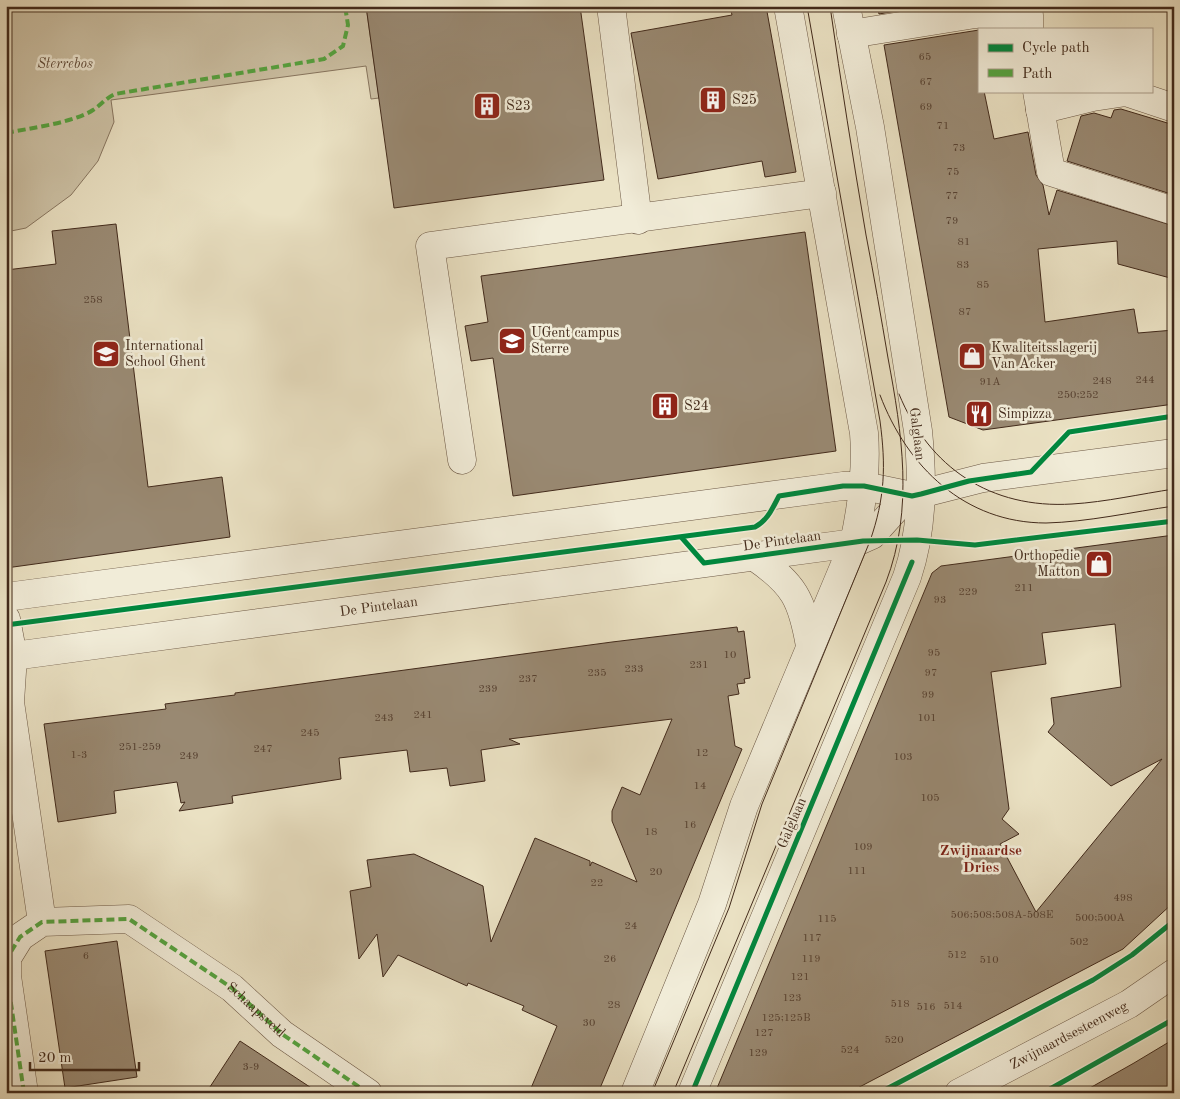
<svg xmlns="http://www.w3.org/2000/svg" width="1180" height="1099" viewBox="0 0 1180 1099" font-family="'Old Standard TT',serif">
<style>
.green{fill:#cdc2a6;stroke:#887660}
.building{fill:#998972;stroke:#422a1b;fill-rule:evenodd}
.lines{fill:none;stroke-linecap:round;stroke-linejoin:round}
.minor-casing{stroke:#6c5845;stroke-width:29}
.path{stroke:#422a1b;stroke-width:3;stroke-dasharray:1 2.5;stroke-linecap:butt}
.minor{stroke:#f1ecd8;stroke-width:28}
.tram{stroke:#422a1b;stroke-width:1}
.quiet{stroke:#55a440;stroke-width:4;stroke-dasharray:8 4;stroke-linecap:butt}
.cycleway-casing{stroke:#f1ecd8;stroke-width:8}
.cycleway{stroke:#00873e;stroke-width:5}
.labels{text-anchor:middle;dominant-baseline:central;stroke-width:5;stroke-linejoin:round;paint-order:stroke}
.number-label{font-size:11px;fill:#584231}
.park-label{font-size:14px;font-style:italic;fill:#5e4837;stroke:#f1ecd8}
.poi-label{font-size:14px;fill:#422a1b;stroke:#f1ecd8;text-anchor:start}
.street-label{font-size:14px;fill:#422a1b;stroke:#f1ecd8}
.neighbourhood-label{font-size:15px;font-weight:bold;fill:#7a1f14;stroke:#f1ecd8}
</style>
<rect width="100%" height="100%" fill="#eae1c3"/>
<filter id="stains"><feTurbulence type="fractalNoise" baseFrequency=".004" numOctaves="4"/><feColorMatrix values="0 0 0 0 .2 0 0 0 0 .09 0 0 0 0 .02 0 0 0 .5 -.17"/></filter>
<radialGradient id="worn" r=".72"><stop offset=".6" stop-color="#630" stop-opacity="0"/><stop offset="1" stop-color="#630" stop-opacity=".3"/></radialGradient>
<path class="green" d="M6,6H366L379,98L371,99L366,66L111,100L114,122L98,161L71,195L26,228L6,232Z"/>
<path class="building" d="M366,6H580L604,180L394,208Z
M730,6H766L796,172L765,177L762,161L658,179L631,33L732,15Z
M877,6H925L879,14Z
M979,30V91H984L994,139L1028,132L1036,175L1043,185L1049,215L1057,190L1174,226V279L1118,264L1117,241L1038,249L1045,322L1134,309L1138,333L1174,330V404L983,430L949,417L884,45Z
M1121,109L1174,125V195L1067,161L1081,116L1094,113L1111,118L1114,110Z
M116,224L148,487L222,477L230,537L6,568V270L56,264L52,231Z
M805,232L836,451L513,496L493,358L471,361L465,326L488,322L481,276Z
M1174,535V902L1123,949L848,1093H715L932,573L941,566ZM1115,624L1121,687L1051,698L1054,724L1048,732L1111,786L1162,759L1036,912L1000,844L1019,834L1002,819L1009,809L991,672L1046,664L1042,633Z
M737,627L738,632L744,631L750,678L744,679L745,683L737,684L739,694L728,696L735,746L742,749L598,1093H529L557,1026L522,1010L524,1006L468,983L467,986L398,955L383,977L377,934L359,959L350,891L371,887L367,860L414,854L483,886L491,942L535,838L590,861V866L592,862L637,882L612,821V811L622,787L640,795L672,719L509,739L520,744L481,750L485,781L450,786L447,768L410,772L407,750L339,758L341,779L232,796L233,803L179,811L185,802L181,803L177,782L114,791L116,813L58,822L44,724L166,709L165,704L235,695V693L612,642Z
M117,941L137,1077L65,1088L45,951Z
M1174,1039V1093H1081L1134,1063Z
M240,1041L319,1093H206Z"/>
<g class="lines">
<g class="minor-casing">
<g id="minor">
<path d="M611,6L638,220"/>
<path d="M851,34L975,14L1029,15V29"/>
<path d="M1037,91L1051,172L1174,211"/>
<path d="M1040,110L1093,97L1126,92L1174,108"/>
<path d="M462,460L430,246L822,193"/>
<path d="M755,557C794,584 802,599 810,646"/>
<path d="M6,597L843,486H864L912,496"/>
<path d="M6,619L13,656L10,702L42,922"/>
<path id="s1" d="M6,657L854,543L872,535L898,506L912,496L983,478L1174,453"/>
<path d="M24,1093L7,976V958L20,937L42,922L129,919L232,988L282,1034L368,1093"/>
<path d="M635,1093L712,904L744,806L854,543C862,506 867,470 864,433L788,6"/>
<path d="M692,1093L907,577C923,529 923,480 918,431L870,127L846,6"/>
<path id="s2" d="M959,1093L1129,1004L1174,973"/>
</g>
</g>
<path class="path" d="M897,1083L902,1093"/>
<use href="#minor" class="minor"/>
<path class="tram" d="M899,394C929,468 991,509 1072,504C1106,502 1140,494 1174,489
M880,395C907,467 965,523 1046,523C1088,522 1132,512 1174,506
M652,1093L729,908L762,804L870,541C885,498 886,466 880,421L807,6
M673,1093L886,582C914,509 902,433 888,358C881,317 874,276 866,235C853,159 841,83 830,6"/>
<g class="quiet">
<path d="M6,133C30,128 73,123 93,110C101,105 106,98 115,94L324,59L343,46L348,25L345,6"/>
<path id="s3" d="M24,1093L7,976V958L20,937L42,922L129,919L232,988L282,1034L368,1093"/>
</g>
<g class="cycleway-casing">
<path id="cycleway" d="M682,538L704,563L863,541L917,540L975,545L1174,521
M6,625L755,527C768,520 772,509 779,496L843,486H864L912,496L921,494L969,481L1031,472L1069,432L1174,416
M692,1093L912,562
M879,1093L1093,980L1132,955L1174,921
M1043,1093L1174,1019"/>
</g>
<use href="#cycleway" class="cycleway"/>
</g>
<defs>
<g id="building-square" transform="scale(1.4375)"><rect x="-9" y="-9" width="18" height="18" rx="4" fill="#8f2418" stroke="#f1ecd8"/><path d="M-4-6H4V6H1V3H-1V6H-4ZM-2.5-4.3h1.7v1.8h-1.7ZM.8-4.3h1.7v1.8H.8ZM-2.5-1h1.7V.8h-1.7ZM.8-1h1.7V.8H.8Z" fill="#fff"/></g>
<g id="university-square" transform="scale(1.4375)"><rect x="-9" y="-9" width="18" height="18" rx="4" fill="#8f2418" stroke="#f1ecd8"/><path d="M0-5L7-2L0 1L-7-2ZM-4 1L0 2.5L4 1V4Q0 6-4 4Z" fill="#fff"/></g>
<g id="school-square" transform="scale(1.4375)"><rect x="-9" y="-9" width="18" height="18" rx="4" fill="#8f2418" stroke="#f1ecd8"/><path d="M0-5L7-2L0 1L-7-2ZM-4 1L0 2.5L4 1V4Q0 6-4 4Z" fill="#fff"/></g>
<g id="shop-square" transform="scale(1.4375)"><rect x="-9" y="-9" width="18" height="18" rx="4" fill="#8f2418" stroke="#f1ecd8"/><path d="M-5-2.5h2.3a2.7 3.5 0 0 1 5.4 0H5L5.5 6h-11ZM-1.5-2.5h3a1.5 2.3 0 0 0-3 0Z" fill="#fff"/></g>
<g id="restaurant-square" transform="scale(1.4375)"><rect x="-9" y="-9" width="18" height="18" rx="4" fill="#8f2418" stroke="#f1ecd8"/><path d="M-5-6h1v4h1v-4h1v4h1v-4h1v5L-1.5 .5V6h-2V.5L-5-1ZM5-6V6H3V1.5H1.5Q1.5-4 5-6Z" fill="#fff"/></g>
</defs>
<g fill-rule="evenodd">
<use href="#building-square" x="713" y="100"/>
<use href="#building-square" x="487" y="106"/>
<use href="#university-square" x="512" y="341"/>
<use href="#school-square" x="106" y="354"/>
<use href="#shop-square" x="972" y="356"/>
<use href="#building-square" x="665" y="406"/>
<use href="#restaurant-square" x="979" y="414"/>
<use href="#shop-square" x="1099" y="564"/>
</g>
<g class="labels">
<g class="number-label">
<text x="925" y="57">65</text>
<text x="926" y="82">67</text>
<text x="926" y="107">69</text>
<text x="943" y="126">71</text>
<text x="959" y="148">73</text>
<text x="953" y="172">75</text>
<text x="952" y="196">77</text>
<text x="952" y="221">79</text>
<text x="964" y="242">81</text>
<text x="963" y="265">83</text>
<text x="983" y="285">85</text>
<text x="93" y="300">258</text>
<text x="965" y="312">87</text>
<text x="1145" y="380">244</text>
<text x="1102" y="381">248</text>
<text x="990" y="382">91A</text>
<text x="1078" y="395">250;252</text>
<text x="1024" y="588">211</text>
<text x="968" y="592">229</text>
<text x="940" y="600">93</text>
<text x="934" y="653">95</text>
<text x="730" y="655">10</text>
<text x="699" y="665">231</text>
<text x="634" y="669">233</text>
<text x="597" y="673">235</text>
<text x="931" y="673">97</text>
<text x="528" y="679">237</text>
<text x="488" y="689">239</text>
<text x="928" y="695">99</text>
<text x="423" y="715">241</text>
<text x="384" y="718">243</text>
<text x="927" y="718">101</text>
<text x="310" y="733">245</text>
<text x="140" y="747">251-259</text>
<text x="263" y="749">247</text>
<text x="702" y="753">12</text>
<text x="79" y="755">1-3</text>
<text x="189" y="756">249</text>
<text x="903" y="757">103</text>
<text x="700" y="786">14</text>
<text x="930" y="798">105</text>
<text x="690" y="825">16</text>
<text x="651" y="832">18</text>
<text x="863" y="847">109</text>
<text x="857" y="871">111</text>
<text x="656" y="872">20</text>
<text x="597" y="883">22</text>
<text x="1123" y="898">498</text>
<text x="1002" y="915">506;508;508A-508E</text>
<text x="1100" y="918">500;500A</text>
<text x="827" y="919">115</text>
<text x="631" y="926">24</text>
<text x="812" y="938">117</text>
<text x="1079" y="942">502</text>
<text x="957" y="955">512</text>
<text x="86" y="956">6</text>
<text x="610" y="959">26</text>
<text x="811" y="959">119</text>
<text x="989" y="960">510</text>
<text x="800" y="977">121</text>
<text x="792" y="998">123</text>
<text x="900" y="1004">518</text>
<text x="614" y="1005">28</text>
<text x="953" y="1006">514</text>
<text x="926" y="1007">516</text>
<text x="786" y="1018">125;125B</text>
<text x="589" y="1023">30</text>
<text x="764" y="1033">127</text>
<text x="894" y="1040">520</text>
<text x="850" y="1050">524</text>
<text x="758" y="1053">129</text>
<text x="251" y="1067">3-9</text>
</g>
<g class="park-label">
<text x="65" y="64">Sterrebos</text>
</g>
<g class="poi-label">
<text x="732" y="100">S25</text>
<text x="506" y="106">S23</text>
<text x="531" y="333">UGent campus<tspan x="531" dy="16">Sterre</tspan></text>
<text x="125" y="346">International<tspan x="125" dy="16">School Ghent</tspan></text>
<text x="991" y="348">Kwaliteitsslagerij<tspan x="991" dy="16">Van Acker</tspan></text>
<text x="684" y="406">S24</text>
<text x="998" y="414">Simpizza</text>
<text x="1080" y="556" text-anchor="end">Orthopedie<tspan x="1080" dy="16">Matton</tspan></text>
</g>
<g class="street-label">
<text transform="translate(917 434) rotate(83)">Galglaan</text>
<text transform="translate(782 541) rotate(-8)">De Pintelaan</text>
<text stroke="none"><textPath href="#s1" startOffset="376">De Pintelaan</textPath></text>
<text transform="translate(792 823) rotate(-67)">Galglaan</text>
<text stroke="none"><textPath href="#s3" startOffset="431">Schaapsveld</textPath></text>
<text stroke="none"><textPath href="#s2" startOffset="124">Zwijnaardsesteenweg</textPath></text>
</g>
<g class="neighbourhood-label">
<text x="981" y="851">Zwijnaardse<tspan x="981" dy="17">Dries</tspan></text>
</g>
</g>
<rect width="1180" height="1099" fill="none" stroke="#eae1c3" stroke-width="25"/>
<rect x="8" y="8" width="1165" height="1084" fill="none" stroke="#422a1b" stroke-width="2.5"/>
<rect x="12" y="12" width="1155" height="1074" fill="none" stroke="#422a1b"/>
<rect x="978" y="28" width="175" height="65" fill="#f1ecd8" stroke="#ab9e8c"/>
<rect x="988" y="44" width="25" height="8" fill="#00873e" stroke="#ab9e8c"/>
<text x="1022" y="52" font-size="15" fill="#422a1b">Cycle path</text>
<rect x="988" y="69" width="25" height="8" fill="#55a440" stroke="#ab9e8c"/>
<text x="1022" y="78" font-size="15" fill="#422a1b">Path</text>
<path d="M30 1062v8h109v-8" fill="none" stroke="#422a1b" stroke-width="2.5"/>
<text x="38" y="1062" font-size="15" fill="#422a1b" stroke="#f1ecd8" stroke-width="4" paint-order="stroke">20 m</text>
<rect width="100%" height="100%" filter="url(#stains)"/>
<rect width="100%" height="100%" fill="url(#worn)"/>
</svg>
